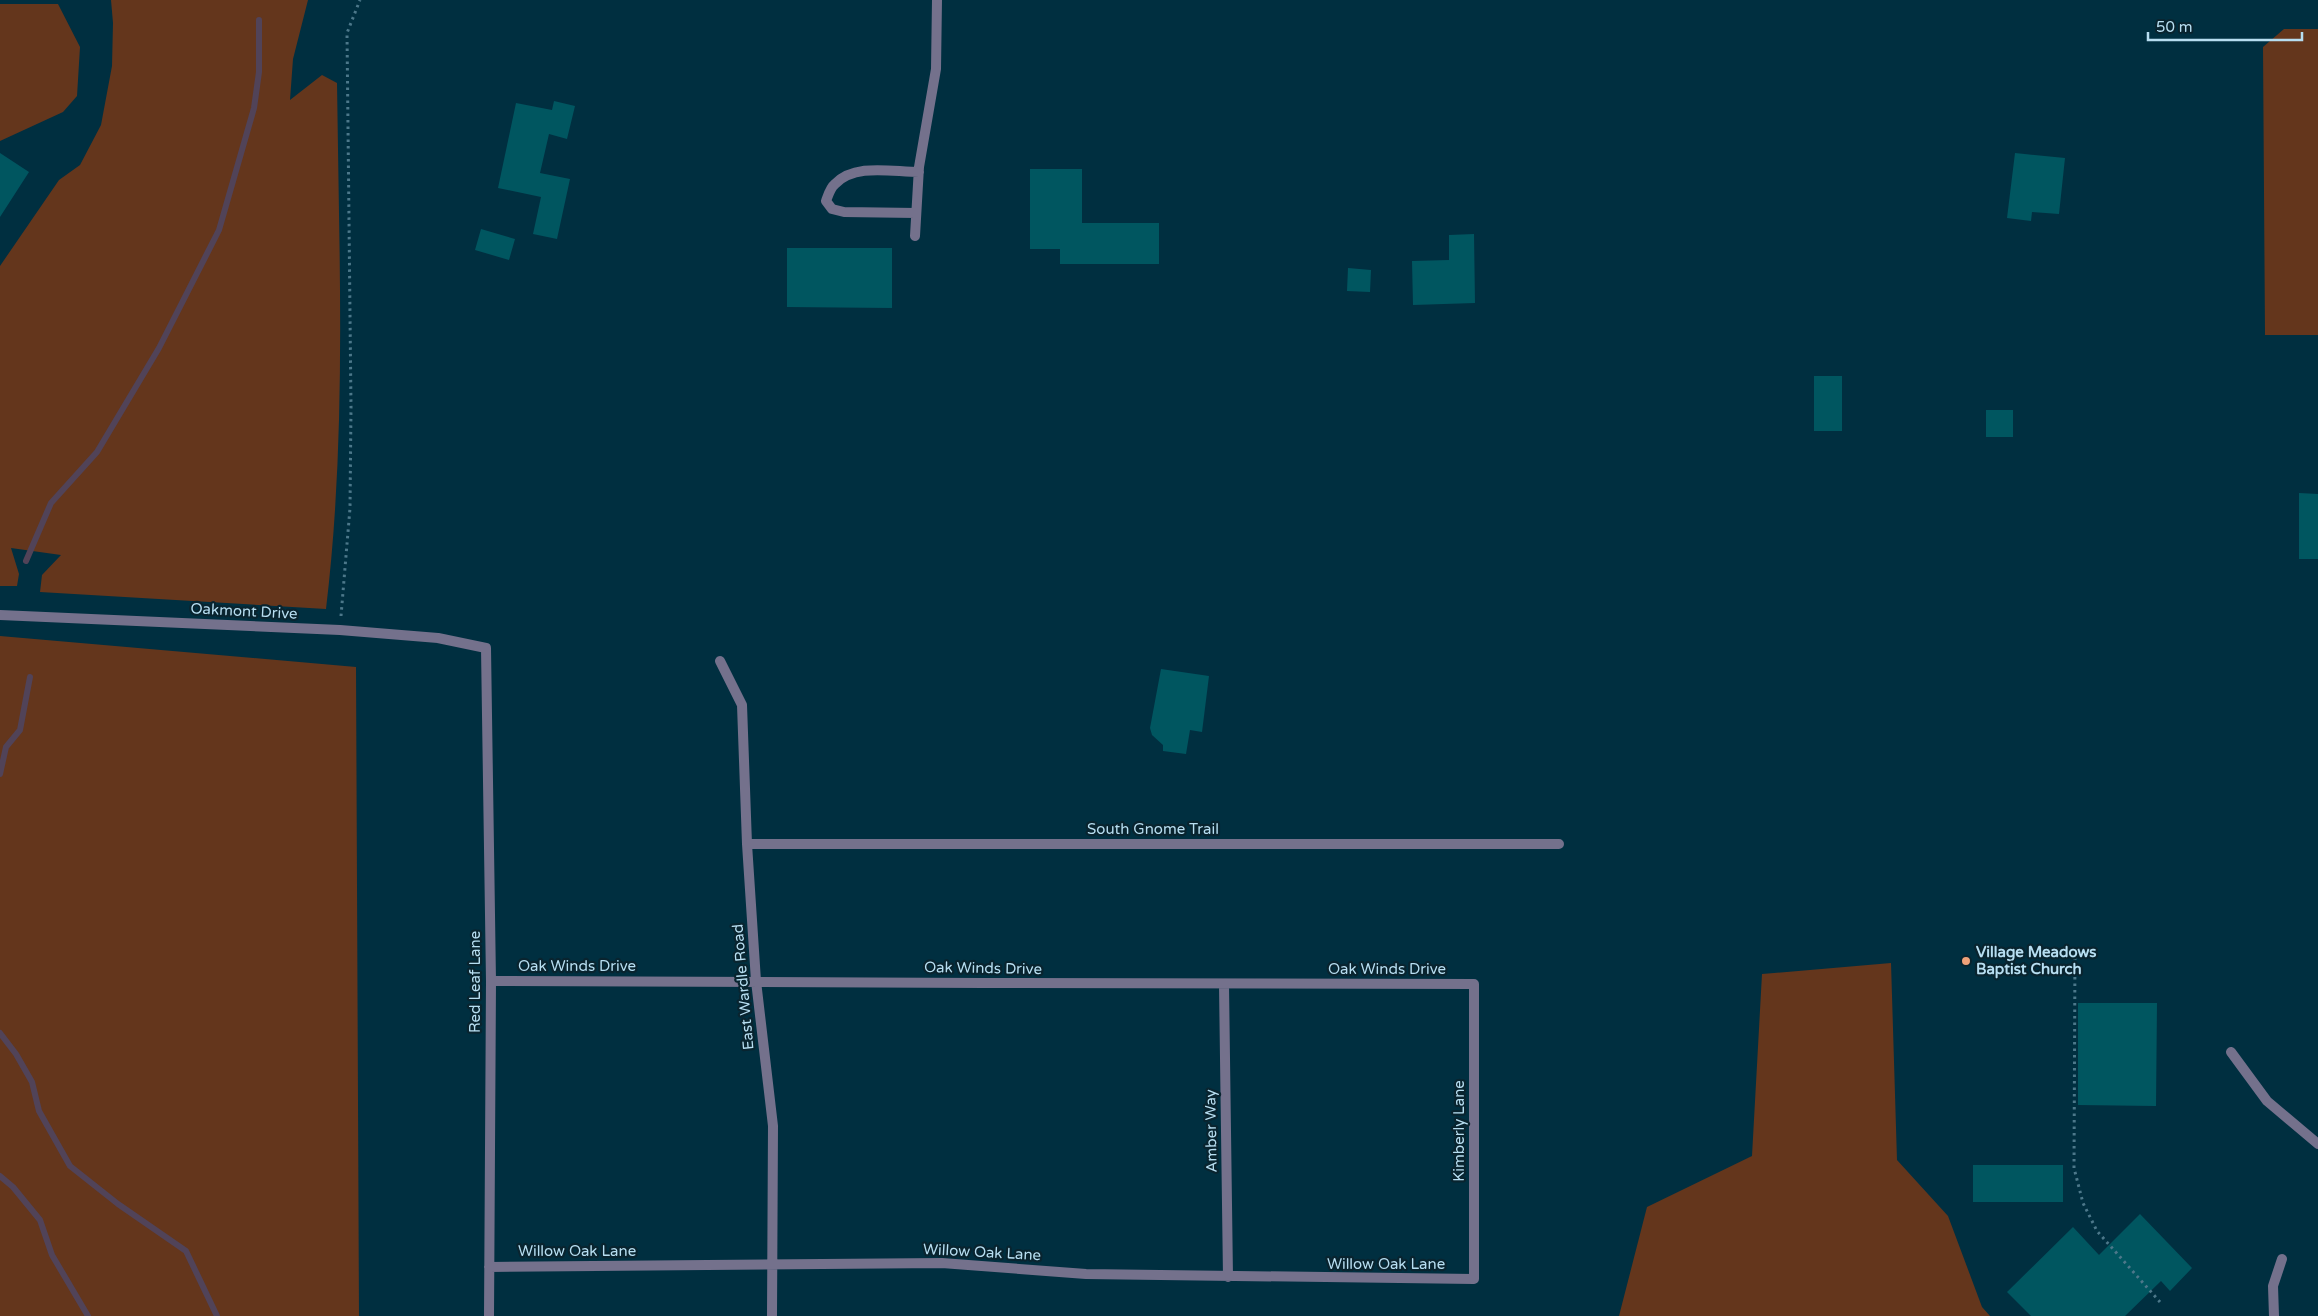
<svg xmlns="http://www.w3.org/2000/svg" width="2318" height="1316" viewBox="0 0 2318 1316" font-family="'Varela Round',sans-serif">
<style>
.green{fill:#64361c}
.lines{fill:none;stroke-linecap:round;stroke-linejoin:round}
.stream{stroke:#514358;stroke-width:6}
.building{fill:#005660}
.path{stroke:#4c788a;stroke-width:3;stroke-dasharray:2.5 4;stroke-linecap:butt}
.lane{stroke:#74718c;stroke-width:10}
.street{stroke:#74718c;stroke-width:10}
.poi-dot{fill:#f0a279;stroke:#09242f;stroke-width:2}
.labels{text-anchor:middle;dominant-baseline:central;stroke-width:4.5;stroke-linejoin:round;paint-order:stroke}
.street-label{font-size:15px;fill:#b7def1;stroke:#09242f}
.poi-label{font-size:15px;font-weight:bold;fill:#b7def1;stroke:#09242f;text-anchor:start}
</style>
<rect width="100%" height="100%" fill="#002f40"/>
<path class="green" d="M111,0H308L293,59L290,100L322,75L337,83C339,258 347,434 326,609L40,592L42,575L61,555L11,548L19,574L17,586H0V266L59,180L80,165L101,125L112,66L113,23Z
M0,4H58L80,47L77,96L63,112L0,141Z
M2284,29H2318V335H2265L2263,47Z
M0,636L356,667L359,1316H0Z
M1891,963L1897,1160L1948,1216L1982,1307L1990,1316H1619L1647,1207L1752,1156L1762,974Z"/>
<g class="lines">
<path class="stream" d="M26,561L51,503L97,452L159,348L219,230L254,108L259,72V20
M0,774L6,747L20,730L30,677
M0,1033L16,1054L32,1082L39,1111L70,1166L118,1204L186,1251L217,1316
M0,1176L13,1187L40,1220L52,1255L88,1316"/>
</g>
<path class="building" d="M554,101L575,106L567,139L549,134L540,173L570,179L557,239L533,234L541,197L498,188L516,103L552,110Z
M0,153L29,172L0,217Z
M2015,153L2065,158L2059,214L2032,212L2031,221L2007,218Z
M1030,169H1082V223H1159V264H1060V249H1030Z
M481,229L515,239L509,260L475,250Z
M1474,234L1475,303L1413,305L1412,261L1449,260V235Z
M787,248H892V308L787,307Z
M1348,268L1371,270L1370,292L1347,291Z
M1814,376H1842V431H1814Z
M1986,410H2013V437H1986Z
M2299,493L2318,494V559H2299Z
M1161,669L1209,676L1202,732L1190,730L1186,754L1163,751V745L1152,735L1150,728Z
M2078,1003H2157L2156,1106L2078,1105Z
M1973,1165H2063V1202H1973Z
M2140,1214L2192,1268L2170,1291L2161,1281L2125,1316H2031L2007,1292L2073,1227L2099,1255Z"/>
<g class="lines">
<path class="path" d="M341,616L350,508L351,407L347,33L360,0
M2075,951L2074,1168L2083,1203L2097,1231L2160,1302"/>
<path class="lane" d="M916,213L844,212L832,209L826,201C828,196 830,188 835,184C855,163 892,172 919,172
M915,236L919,167L936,69L937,0
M2231,1052L2267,1101L2318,1144
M2274,1316L2273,1286L2282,1259"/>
<path class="street" d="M0,615L340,630L438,638L486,648L491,981L489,1316
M720,661L742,705L747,844L756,981L773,1126L772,1316
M747,844H1559
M1224,985L1228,1277
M489,1267L942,1263L1086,1274L1474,1279V984C1146,985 819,981 491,981"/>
</g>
<circle class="poi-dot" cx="1966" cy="961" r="5"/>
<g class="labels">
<g class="street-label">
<text transform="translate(244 611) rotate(3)">Oakmont Drive</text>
<text x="1153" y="829">South Gnome Trail</text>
<text x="577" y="966">Oak Winds Drive</text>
<text transform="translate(983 968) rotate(1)">Oak Winds Drive</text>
<text x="1387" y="969">Oak Winds Drive</text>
<text transform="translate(475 982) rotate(-90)">Red Leaf Lane</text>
<text transform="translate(743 987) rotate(-95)">East Wardle Road</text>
<text transform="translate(1211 1131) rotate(-91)">Amber Way</text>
<text transform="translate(1459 1131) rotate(-90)">Kimberly Lane</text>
<text x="577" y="1251">Willow Oak Lane</text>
<text transform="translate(982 1252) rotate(3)">Willow Oak Lane</text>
<text x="1386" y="1264">Willow Oak Lane</text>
</g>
<g class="poi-label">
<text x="1976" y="952">Village Meadows<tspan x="1976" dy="17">Baptist Church</tspan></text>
</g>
</g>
<path d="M2148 32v8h154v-8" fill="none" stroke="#b7def1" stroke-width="2.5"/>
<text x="2156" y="32" font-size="15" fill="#b7def1" stroke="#09242f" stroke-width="4" paint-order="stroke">50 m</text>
</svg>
